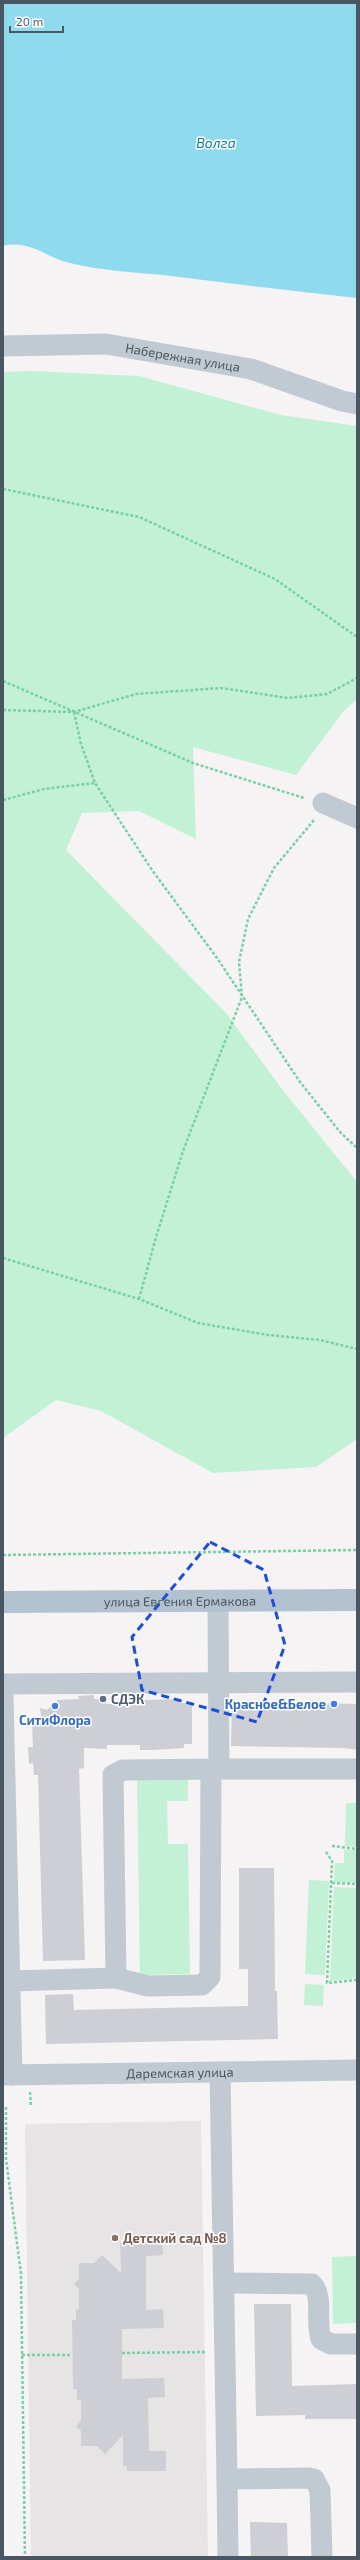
<svg xmlns="http://www.w3.org/2000/svg" width="360" height="2560" viewBox="0 0 360 2560" font-family="'Exo 2',sans-serif">
<style>
.education{fill:#e6e4e5}
.green{fill:#c3f1d5}
.water{fill:#90daee}
.building{fill:#cdcfd5}
.lines{fill:none;stroke-linecap:round;stroke-linejoin:round}
.path{stroke:#7ad0a6;stroke-width:2.5;stroke-dasharray:3 2;stroke-linecap:butt}
.minor{stroke:#c1cad2;stroke-width:21}
.major{stroke:#b3c2d1;stroke-width:22}
.marked{fill:none;stroke:#1d4ed8;stroke-width:3;stroke-dasharray:8 5;stroke-linejoin:round}
.service-dot{fill:#5c6f8a;stroke:#fff;stroke-width:1.5}
.shop-dot{fill:#3f7fe0;stroke:#fff;stroke-width:1.5}
.education-dot{fill:#8d6e63;stroke:#fff;stroke-width:1.5}
.labels{text-anchor:middle;dominant-baseline:central;stroke-width:3;stroke-linejoin:round;paint-order:stroke}
.street-label{font-size:13px;fill:#4a5661;stroke:#fff}
.service-label{font-size:13px;font-weight:bold;fill:#4e5e75;stroke:#fff;text-anchor:start}
.shop-label{font-size:13px;font-weight:bold;fill:#366cbe;stroke:#fff;text-anchor:end}
.education-label{font-size:13px;font-weight:bold;fill:#785e54;stroke:#fff;text-anchor:start}
.water-label{font-size:14px;font-style:italic;fill:#0c7c9b;stroke:#fff}
</style>
<rect width="100%" height="100%" fill="#f5f3f3"/>
<path class="education" d="M201,2121L208,2557H31L25,2124Z"/>
<path class="green" d="M31,371L139,376L281,415L357,426V699L343,712L296,775L193,747L196,839L139,811L82,813L66,850L226,1013L282,1089L357,1182V1439L316,1467L213,1473L101,1411L56,1400L3,1438V372Z
M188,1776V1801H167L168,1844H188L190,1974L140,1975L137,1777Z
M346,1803H357V1847L345,1846Z
M344,1850H357V1883L334,1882L335,1863H344Z
M309,1880L329,1881L325,1975L305,1974Z
M334,1887L357,1888V1978L330,1981Z
M305,1984L324,1985L323,2006L304,2005Z
M357,2256V2323L333,2324L332,2257Z"/>
<path class="water" d="M3,3H357V298C295,291 233,284 171,276C136,272 99,271 66,262C43,255 28,240 3,246Z"/>
<path class="building" d="M94,1695V1699H106V1704L142,1705V1700L179,1699V1703H192V1744H184V1748L152,1750H140V1745H107V1749L84,1748V1768L79,1769L85,1960L43,1961L38,1775H34L33,1763L29,1764L28,1747H33L32,1725L41,1716L40,1708L47,1710L58,1700L79,1699L78,1696Z
M232,1701L357,1704V1750L344,1748L231,1746Z
M239,1868H274L275,1991H277L278,2039L46,2044L45,1995L73,1994L74,2010L248,2006V1969H239Z
M162,2236L163,2255L146,2256V2310L163,2309L164,2328L122,2329V2379L164,2378L165,2397L148,2398L149,2451H166V2471H127V2466H123V2435L105,2454L97,2446H81V2431L76,2426L81,2421V2400H77V2389H73L72,2320H76V2310L79,2309V2289L74,2284L79,2279V2263H94L102,2255L121,2273L120,2243H124V2237Z
M254,2304H291L292,2386L357,2384V2419H305V2415L256,2416Z
M250,2522L287,2523L288,2557H251Z"/>
<g class="lines">
<path class="path" d="M3,489L139,517L275,579L357,637
M3,681L193,763L304,798
M3,710L74,712L136,694L221,688L288,698L327,694L357,678
M74,712L81,744L95,783L152,870L217,958L300,1082L340,1132L357,1148
M3,800L44,789L95,783
M3,1258L139,1299L198,1323L268,1335L320,1340L357,1349
M139,1299L156,1237L183,1151L242,997L239,962L248,919L274,868L314,820
M3,1555L357,1550
M332,1846L357,1849
M326,1852L332,1861L327,1983L357,1980
M332,1883L357,1884
M30,2092L31,2107
M6,2107V2159L21,2274L25,2557
M122,2353L206,2352
M22,2355H71"/>
<g class="minor">
<path id="s1" d="M3,346L106,344L251,369L342,401L357,404"/>
<path d="M323,803L357,818"/>
<path d="M218,1601L219,1769H357"/>
<path d="M3,1684L357,1682"/>
<path d="M3,1697L12,2075"/>
<path d="M116,1978L148,1986L202,1985L210,1977L211,1769"/>
<path d="M10,1981L116,1978L113,1775L123,1770L219,1769"/>
<path d="M220,2072L227,2479"/>
<path id="s2" d="M3,2075L357,2070"/>
<path d="M224,2283L312,2284C324,2297 315,2322 321,2339L331,2344H357"/>
<path d="M228,2557L227,2479L309,2478L314,2479L320,2490L322,2557"/>
</g>
<path class="major" id="s3" d="M3,1602L357,1600"/>
</g>
<path class="marked" d="M210,1542L264,1570L285,1645L257,1722L142,1690L132,1637Z"/>
<circle class="service-dot" cx="103" cy="1699" r="4"/>
<g class="shop-dot">
<circle cx="334" cy="1704" r="4"/>
<circle cx="55" cy="1706" r="4"/>
</g>
<circle class="education-dot" cx="115" cy="2238" r="4"/>
<g class="labels">
<g class="street-label">
<text stroke="none"><textPath href="#s1" startOffset="181">Набережная улица</textPath></text>
<text stroke="none"><textPath href="#s3" startOffset="177">улица Евгения Ермакова</textPath></text>
<text stroke="none"><textPath href="#s2" startOffset="177">Даремская улица</textPath></text>
</g>
<g class="service-label">
<text x="111" y="1699">СДЭК</text>
</g>
<g class="shop-label">
<text x="326" y="1704">Красное&amp;Белое</text>
<text x="55" y="1720" text-anchor="middle">СитиФлора</text>
</g>
<g class="education-label">
<text x="123" y="2238">Детский сад №8</text>
</g>
<g class="water-label">
<text x="216" y="142">Волга</text>
</g>
</g>
<rect width="360" height="2560" fill="none" stroke="#4a5661" stroke-width="8"/>
<path d="M10 26v6h53v-6" fill="none" stroke="#4a5661" stroke-width="2"/>
<text x="16" y="26" font-size="12" fill="#4a5661" stroke="#ffffff" stroke-width="3" paint-order="stroke">20 m</text>
</svg>
